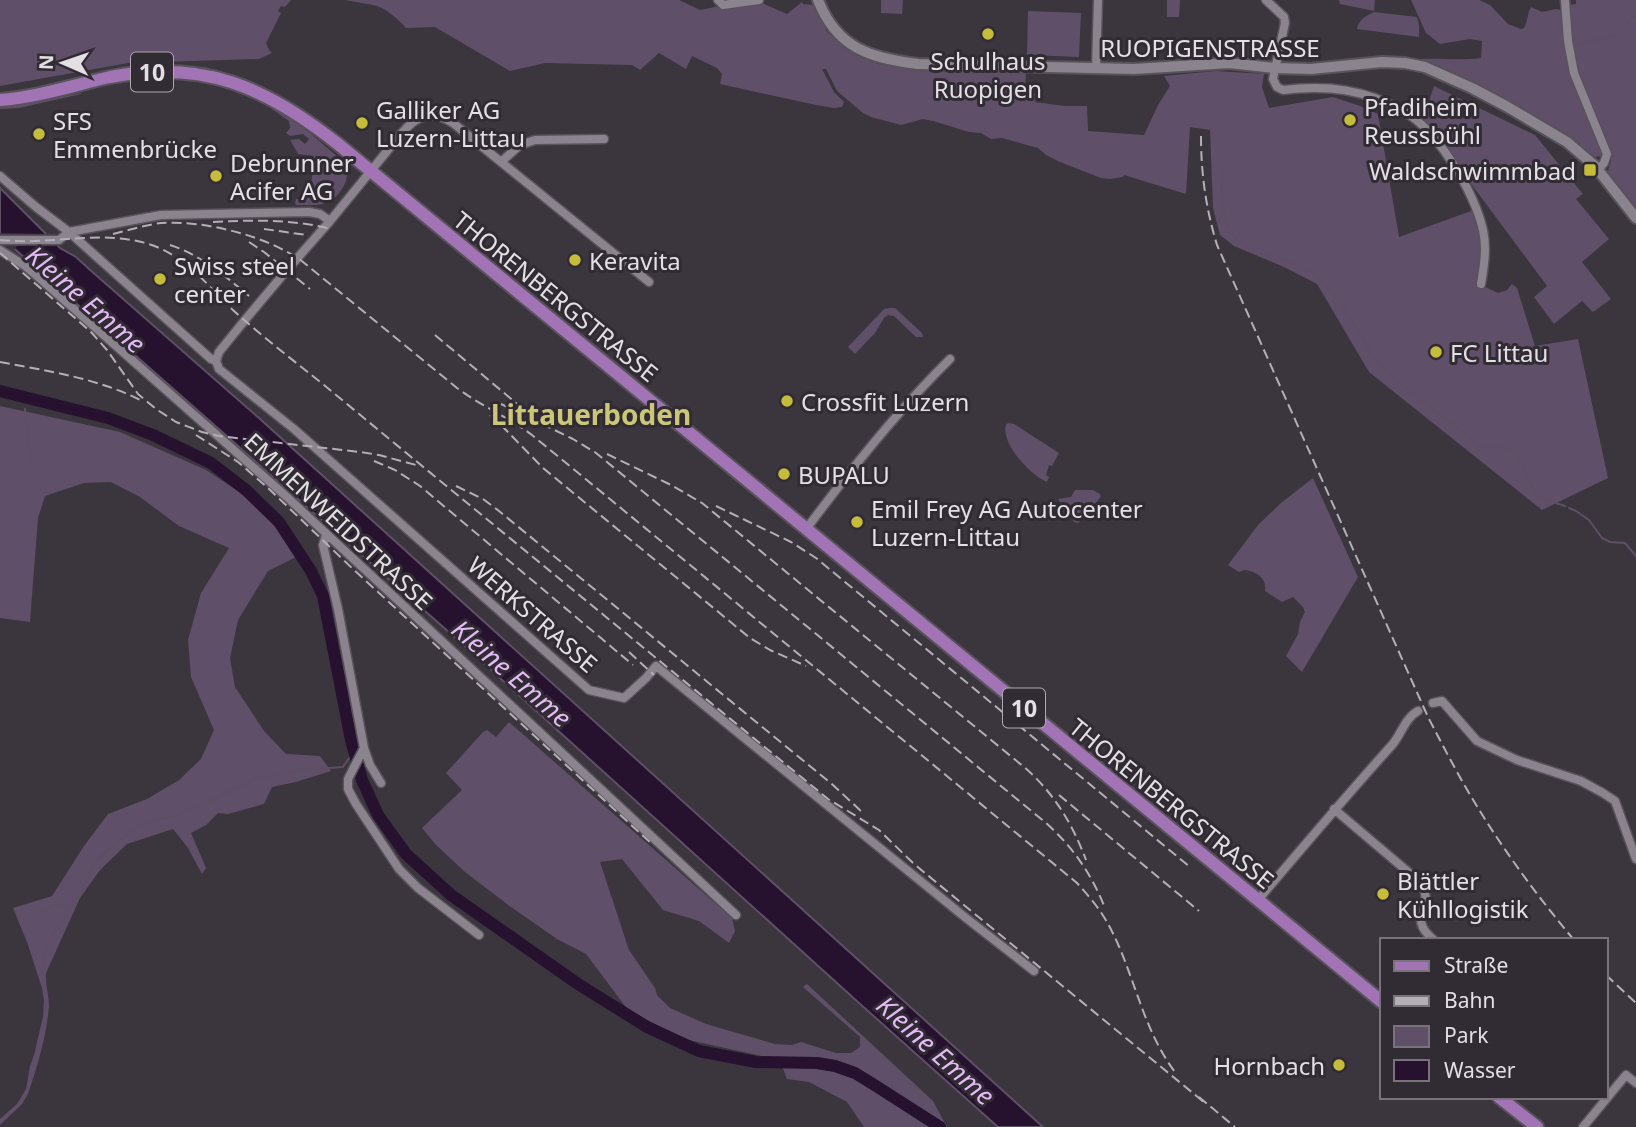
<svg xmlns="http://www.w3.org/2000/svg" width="1636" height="1127" viewBox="0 0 1636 1127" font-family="'Noto Sans',sans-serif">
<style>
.green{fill:#604f68}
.water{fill:#26112f;stroke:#5f4f65;stroke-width:2}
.pier{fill:#3b353e}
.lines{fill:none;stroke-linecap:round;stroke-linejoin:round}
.stream{stroke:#5f4f65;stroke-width:2}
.river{stroke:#26112f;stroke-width:12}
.minor-casing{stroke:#58535a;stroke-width:11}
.tertiary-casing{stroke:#58535a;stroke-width:14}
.primary-casing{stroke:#58535a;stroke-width:16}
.minor{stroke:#8b848e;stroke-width:8}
.tertiary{stroke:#8b848e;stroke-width:10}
.primary{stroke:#a274b6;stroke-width:12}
.rail{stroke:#b4afb6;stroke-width:2;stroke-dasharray:10 5;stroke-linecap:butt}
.poi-dot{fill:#c6bc3c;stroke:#312b33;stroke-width:2.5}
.labels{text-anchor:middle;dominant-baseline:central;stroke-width:6;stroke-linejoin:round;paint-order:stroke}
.shield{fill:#312b33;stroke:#aea9af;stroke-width:2}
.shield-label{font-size:23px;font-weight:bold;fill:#e3dfe4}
.street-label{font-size:24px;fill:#e3dfe4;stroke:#312b33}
.poi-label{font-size:24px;fill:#e3dfe4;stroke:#312b33;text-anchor:start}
.water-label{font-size:26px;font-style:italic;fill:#e4bbf7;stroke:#312b33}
.quarter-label{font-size:28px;font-weight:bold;fill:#ccc678;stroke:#312b33}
</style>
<rect width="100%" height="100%" fill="#3b353e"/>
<path class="green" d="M0,0H291L285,7L281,6L278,11L281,13L266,43L269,50L272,53L259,59L128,63L0,86Z
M345,0H679L700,10L720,6L760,2L787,14L802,2L803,4L814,5L827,32L850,51L861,57L878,64L909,69L1026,73L1025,90L1033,91L1037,96L1035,102L1065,106H1087L1088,131L1144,135L1158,105L1170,86L1164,76L1216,71L1264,74L1262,87L1269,108L1333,97L1360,106L1378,114L1399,237L1474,210C1484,234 1481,258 1479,284L1498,293L1507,290L1512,284L1517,288L1535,346L1578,339L1608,478L1542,510L1369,372L1317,284L1284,267L1234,246L1220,235L1213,208L1210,130L1190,127L1186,194L1124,175L1123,177L1110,179L1101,178L1060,162L1046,155L1038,148L1002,138L991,139L981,133L969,132L933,121L923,119L901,125L871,117L863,113L837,91L826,69H822L834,92L844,102L842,107L834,108L816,105L720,84L722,74L717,68L692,56L686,69L659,53L640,70L632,65L545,63L510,71L435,27L406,28C398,19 385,7 373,5C364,3 354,2 345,0Z
M881,0H903L902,14L881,13Z
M1167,0H1180L1179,17H1167Z
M1339,0H1375L1374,11L1340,4Z
M1411,0H1479L1490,5L1508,24L1521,29L1524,28C1528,21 1527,14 1531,7L1542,12L1556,9L1561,10L1572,78L1603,150L1601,151V156L1595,157L1574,140L1573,141C1524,110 1475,82 1421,61V59C1442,58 1461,61 1481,58L1482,41L1470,39L1440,44L1426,33Z
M1576,0H1636V210L1607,174L1611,161V152L1579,79L1570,32L1569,5L1576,4Z
M1028,11L1081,13L1079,57L1027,55Z
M1374,12L1417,17L1419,25V37L1357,29C1359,19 1366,16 1374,12Z
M1434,86L1535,135L1583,194L1576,199L1609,239L1582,262L1611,299L1593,312L1582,301L1554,324L1534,297L1547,286L1423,119Z
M81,93V94L19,108L0,109V107L40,101Z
M272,109H277L310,133L347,165L346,167C348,176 347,181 342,189C329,208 317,205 296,205L295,203L296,199L310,197L314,156L298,154L290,140L299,139L305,144L309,139L303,134L290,136L286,133L290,128L289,121Z
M889,308H895L922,333L923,337H916L894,316L888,315L884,318L875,333L855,354L848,347L884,309Z
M0,406L120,432L206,470L262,507L296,557L268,571L238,620L230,658L235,687L264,731L286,754L320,756L331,771L296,782L272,787L264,804L228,814L218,813L206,825L191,833L206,868L202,874L188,848L173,829L127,844L100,870L80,898L46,973C45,984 49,995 49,1006C47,1034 37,1068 28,1094L22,1104L0,1125V1119L17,1104L26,1089L30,1066L34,1055L43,1017L44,1000L42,988L27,942L13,908L52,896L84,846L108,814L147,799L179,780L201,759L214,730L191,677L188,640L201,593L229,548L179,526L140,497L111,482L84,483L45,496L38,518L30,622L0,618Z
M1009,423L1014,424L1059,453L1052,466L1049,465L1046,475L1049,477L1047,482C1030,475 1000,443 1006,424Z
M1313,478L1358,577L1302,672L1286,656L1298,634L1300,622L1305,612L1303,607L1293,597L1282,602L1265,591C1267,578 1257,572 1245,570L1239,572L1228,565L1258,525L1281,503Z
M1075,490H1093L1100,494L1101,496L1091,510L1078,523L1074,522L1058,499L1071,497Z
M509,722L732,918L735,931L729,943L699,921L663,910L622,859L600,862L629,950L655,988L657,995L670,1008L706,1024L775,1044L792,1045L801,1042L836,1053H851L860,1047V1037L803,987L807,984L933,1101L947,1127H864L847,1102L809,1082L787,1079L780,1060L684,1039L628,1010L586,954L557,939L511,907L465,872L436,845L422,828L462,790L446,773L483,732L487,730L496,737Z"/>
<path class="water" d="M0,188L60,248L76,257L89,269L260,419L1043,1127H998L859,1003L459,641L0,236Z"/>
<path class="pier" d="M0,233L46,234L48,233L63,246H17L14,250L0,237Z"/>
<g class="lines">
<path class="stream" d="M1579,45L1616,34L1636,15
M1222,168C1222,192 1219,221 1237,239C1255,258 1294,259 1314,274C1326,283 1350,316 1357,328C1363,337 1366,348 1373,356C1399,387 1436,410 1467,435L1478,446C1488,447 1504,445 1512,451C1522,458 1530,486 1537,497L1565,506
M25,409L31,463
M1569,508L1576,511L1589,520L1602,538L1610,542L1625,543L1636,556
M37,912L59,904L73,905
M45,997L42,978L47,942L83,890L95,863L111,847L143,823L179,815L258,778L301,770L343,767L354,751"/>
<path class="river" d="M0,391L108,418L153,435L211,463L246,490L279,522L311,571L323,596L351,740L362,780L378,815L406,854L451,895L578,984L647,1027L699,1051L756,1062L817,1063L835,1066L855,1073L876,1086L940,1127"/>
<g class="minor-casing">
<path id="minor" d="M718,0L723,5L759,0
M1266,0L1284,17L1285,23L1273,79L1277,87L1283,90C1327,85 1365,89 1403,111C1438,130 1474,192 1483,230C1487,248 1484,266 1481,284
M1565,0L1568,41L1574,73L1607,154L1604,163L1598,170
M1096,69L1098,0
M501,162L520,145L535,140L604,139
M0,176L36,207L69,232L211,359L216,361L219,369L294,429L589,690L624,698L646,678L656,666L966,918L1034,971
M69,232L161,215L309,212L320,214L330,221
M0,240H59L69,232
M0,250L25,266L37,276L288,498L736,915
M216,361L219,352L245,320L287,270L330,221L401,134C417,115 430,109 453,123L649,282
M807,528C851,469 897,411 950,359
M326,535L323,545L338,609L364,748L370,765L381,783
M1433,703L1442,701L1477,741L1517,760L1581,781L1603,793L1615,801L1636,859
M364,748L348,779V789L356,804L399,869L418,888L479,935
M1334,809L1420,882C1438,908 1404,916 1434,940
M1258,900C1302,848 1346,796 1392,745C1401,735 1405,718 1418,711
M1583,1127L1626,1075L1636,1083"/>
</g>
<g class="tertiary-casing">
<path id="tertiary" d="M818,0C837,49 871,58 918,64L1134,69L1229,63L1275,68L1311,69L1382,62L1405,63L1425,67L1472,88L1506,106L1567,142L1595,166L1636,218"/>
</g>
<g class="primary-casing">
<path id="primary" d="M0,100C38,97 74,85 110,77C203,59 266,87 338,144L1382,1002
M1499,1097L1537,1127"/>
</g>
<use href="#minor" class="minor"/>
<use href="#tertiary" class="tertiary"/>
<use href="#primary" class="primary"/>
<path class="rail" d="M1201,136C1201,174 1206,209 1217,245L1428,717C1443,746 1458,775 1475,803C1504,851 1538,897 1574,940
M213,222C253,220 292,219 331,229
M264,229L307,235
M113,234C129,230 145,225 161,223C204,220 268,236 303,262L457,388C481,406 508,417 532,435L1077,883C1088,895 1099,908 1107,922C1134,970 1141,1027 1175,1072
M0,240C53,246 106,227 157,247C192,262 208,287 234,311C263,337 294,361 324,385C492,524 660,661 828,799L879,830L914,864L1205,1103
M249,242L264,252L310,289
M170,245C201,255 225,276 249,296
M0,253L91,332L107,350L138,394L156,409L176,422L202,432L219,436L360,452L379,455L416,465
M435,335L522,408
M0,362C47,371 97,378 140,400
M501,404L573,439L596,453L1046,823C1073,847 1092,875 1105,908
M490,415L504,428L543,468L750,638L770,650L806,666
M196,435L238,462L268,488L354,570L653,845
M607,454L671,485L702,503L1024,767C1054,793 1072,823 1086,860
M374,461L395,470L420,486L633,665
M456,486L483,499L499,511L833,785L862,812
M716,506L791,542L816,558L1190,867
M629,652L654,675
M1059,795L1199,911
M1606,975L1636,1003
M1199,1097L1235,1127"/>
</g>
<g class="poi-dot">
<circle cx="988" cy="34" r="7"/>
<circle cx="1350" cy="120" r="7"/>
<circle cx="362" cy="123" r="7"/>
<circle cx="39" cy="134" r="7"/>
<rect x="1583" y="163" width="14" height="14" rx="3.5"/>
<circle cx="216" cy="176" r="7"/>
<circle cx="575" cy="260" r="7"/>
<circle cx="160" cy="279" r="7"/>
<circle cx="1436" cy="352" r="7"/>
<circle cx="787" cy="401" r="7"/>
<circle cx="784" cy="474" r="7"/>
<circle cx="857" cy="522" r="7"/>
<circle cx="1383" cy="894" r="7"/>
<circle cx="1339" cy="1065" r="7"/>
</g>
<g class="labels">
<g class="shield">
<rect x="131" y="52.5" width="42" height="39" rx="5"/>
<rect x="1003" y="688.5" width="42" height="39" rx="5"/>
</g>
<g class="shield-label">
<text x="152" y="72">10</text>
<text x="1024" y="708">10</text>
</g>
<g class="street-label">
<text x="1210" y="47">RUOPIGENSTRASSE</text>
<text transform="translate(556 296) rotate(39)">THORENBERGSTRASSE</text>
<text transform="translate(339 521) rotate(43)">EMMENWEIDSTRASSE</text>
<text transform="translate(533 614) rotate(41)">WERKSTRASSE</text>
<text transform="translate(1172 803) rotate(39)">THORENBERGSTRASSE</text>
</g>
<g class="poi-label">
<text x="988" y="60" text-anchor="middle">Schulhaus<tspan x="988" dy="28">Ruopigen</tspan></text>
<text x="1364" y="106">Pfadiheim<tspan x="1364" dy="28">Reussbühl</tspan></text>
<text x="376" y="109">Galliker AG<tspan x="376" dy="28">Luzern-Littau</tspan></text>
<text x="53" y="120">SFS<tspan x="53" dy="28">Emmenbrücke</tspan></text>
<text x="230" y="162">Debrunner<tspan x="230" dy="28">Acifer AG</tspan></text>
<text x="1576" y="170" text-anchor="end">Waldschwimmbad</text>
<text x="589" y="260">Keravita</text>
<text x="174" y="265">Swiss steel<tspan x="174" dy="28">center</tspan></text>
<text x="1450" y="352">FC Littau</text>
<text x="801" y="401">Crossfit Luzern</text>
<text x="798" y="474">BUPALU</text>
<text x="871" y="508">Emil Frey AG Autocenter<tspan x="871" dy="28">Luzern-Littau</tspan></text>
<text x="1397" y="880">Blättler<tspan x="1397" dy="28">Kühllogistik</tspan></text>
<text x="1325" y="1065" text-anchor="end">Hornbach</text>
</g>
<g class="water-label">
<text transform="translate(86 299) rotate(41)">Kleine Emme</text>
<text transform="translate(512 673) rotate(41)">Kleine Emme</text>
<text transform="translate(936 1050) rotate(42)">Kleine Emme</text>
</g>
<g class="quarter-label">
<text x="591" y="414">Littauerboden</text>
</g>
</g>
<rect x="1380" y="938" width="228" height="161" fill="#312b33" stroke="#78737a" stroke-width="2"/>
<rect x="1394" y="961" width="35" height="10" fill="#a274b6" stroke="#78737a" stroke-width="2"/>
<text x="1444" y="973" font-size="21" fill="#e3dfe4">Straße</text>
<rect x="1394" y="996" width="35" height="10" fill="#b4afb6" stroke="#78737a" stroke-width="2"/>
<text x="1444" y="1008" font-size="21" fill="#e3dfe4">Bahn</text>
<rect x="1394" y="1026" width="35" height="21" fill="#604f68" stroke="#78737a" stroke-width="2"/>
<text x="1444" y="1043" font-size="21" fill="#e3dfe4">Park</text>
<rect x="1394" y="1060" width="35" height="21" fill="#26112f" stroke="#78737a" stroke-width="2"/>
<text x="1444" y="1078" font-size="21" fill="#e3dfe4">Wasser</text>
<g transform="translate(63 63) rotate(272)" stroke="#312b33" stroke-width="5" paint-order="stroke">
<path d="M0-5L12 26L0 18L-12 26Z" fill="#e3dfe4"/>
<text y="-10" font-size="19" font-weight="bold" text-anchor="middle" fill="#e3dfe4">N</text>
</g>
</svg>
